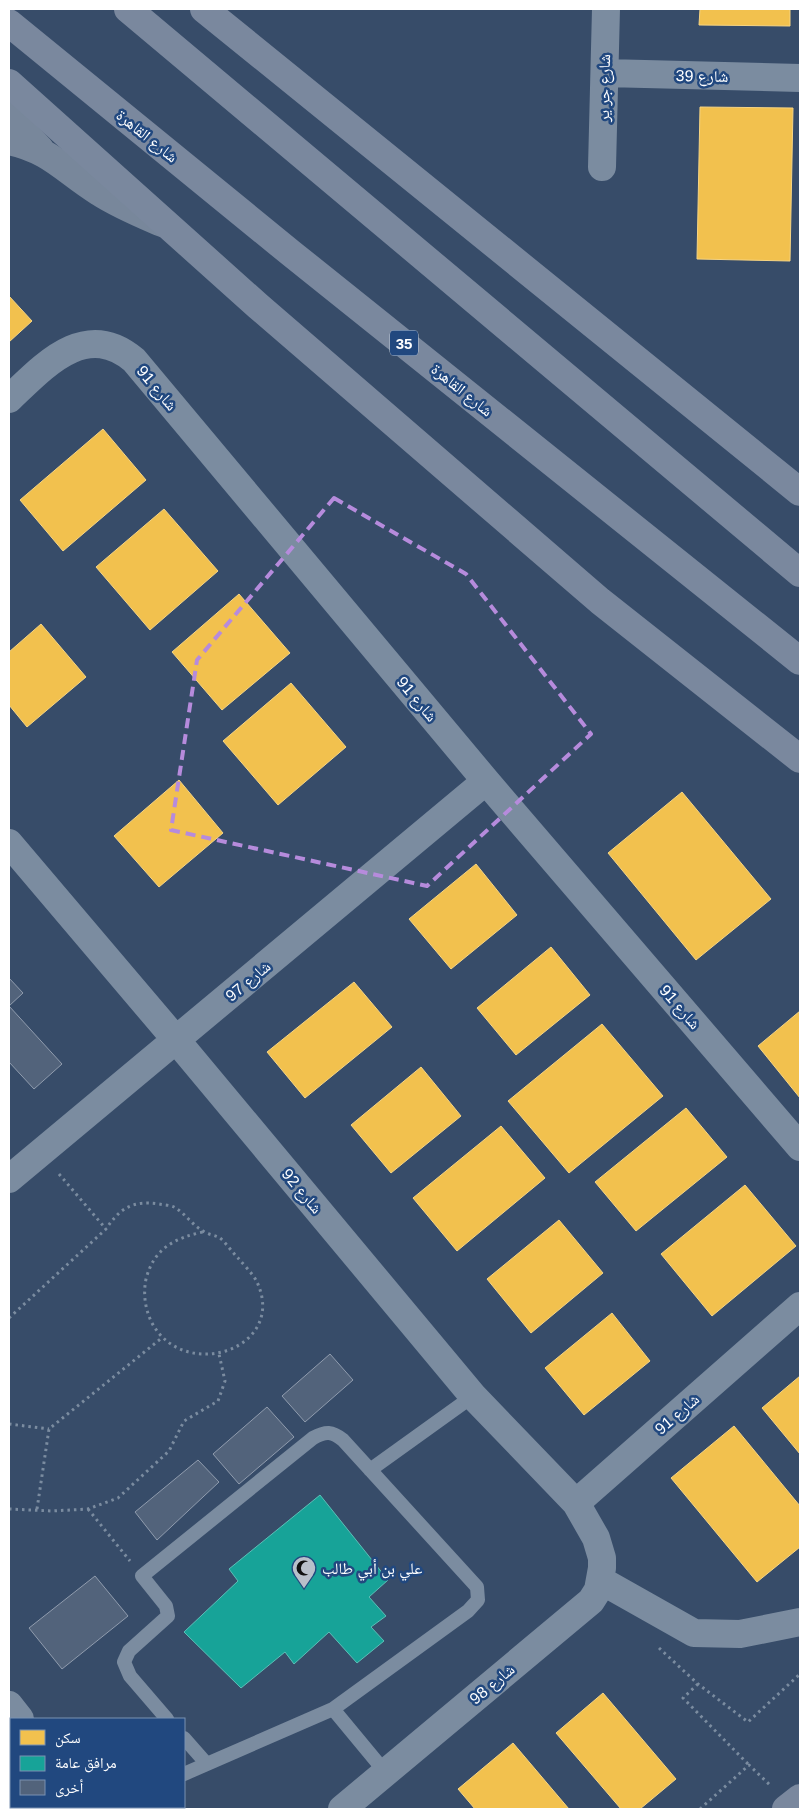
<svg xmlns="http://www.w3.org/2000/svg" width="809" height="1818" viewBox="0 0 809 1818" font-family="Helvetica,'Noto Naskh Arabic',sans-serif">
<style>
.homes{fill:#f2c14e;stroke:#f6d483}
.public{fill:#17a398;stroke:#5dbfb7}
.building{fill:#52637b;stroke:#909cae}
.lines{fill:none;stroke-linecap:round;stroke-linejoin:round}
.path{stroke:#7b8ca0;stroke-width:3;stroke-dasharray:2.5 4;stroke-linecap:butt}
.lane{stroke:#7b8ca0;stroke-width:14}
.street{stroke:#7b8ca0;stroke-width:28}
.secondary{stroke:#78879b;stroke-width:28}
.primary{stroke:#7a889e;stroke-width:28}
.marked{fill:none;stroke:#b68bdc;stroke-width:4;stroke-dasharray:10 6;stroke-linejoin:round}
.labels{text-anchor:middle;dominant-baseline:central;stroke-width:5;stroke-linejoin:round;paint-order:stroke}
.shield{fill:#21487f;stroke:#bcc8d9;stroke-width:1}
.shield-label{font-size:15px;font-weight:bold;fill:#fff}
.street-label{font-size:16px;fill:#fff;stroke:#21487f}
.poi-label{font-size:16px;fill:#fff;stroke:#21487f;text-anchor:start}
</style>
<rect width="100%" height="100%" fill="#374c69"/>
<path class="homes" d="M700,9H790V26L699,25Z
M700,107L793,108L790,261L697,259Z
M9,296L32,321L9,342Z
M103,429L146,480L63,551L20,500Z
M164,509L218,571L150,630L96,567Z
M239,594L290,653L222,710L172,652Z
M41,624L86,677L27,727L9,705V652Z
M291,683L346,747L278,805L223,741Z
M179,780L223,833L159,887L114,836Z
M682,792L771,899L696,960L608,853Z
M476,864L517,915L451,969L409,919Z
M551,947L590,995L516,1055L477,1008Z
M354,982L392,1027L305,1098L267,1052Z
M800,1011V1098L758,1046Z
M602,1024L663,1096L569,1173L508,1101Z
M421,1067L461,1116L391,1173L351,1125Z
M686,1108L727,1157L636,1231L595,1182Z
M501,1126L545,1178L457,1251L413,1198Z
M745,1185L796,1246L712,1316L661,1254Z
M559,1220L603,1273L531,1333L487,1279Z
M612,1313L650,1361L584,1415L545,1368Z
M800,1376V1454L762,1408Z
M734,1426L800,1506V1547L757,1582L671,1478Z
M603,1693L676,1779L640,1809H621L556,1733Z
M513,1743L569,1809H475L458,1789Z
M20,1807H45L47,1809H17Z"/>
<path class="public" d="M320,1495L388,1580L369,1597L386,1616L371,1627L384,1641L357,1663L329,1632L294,1664L285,1652L241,1688L184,1632L238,1581L229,1569Z"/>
<path class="building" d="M9,978L23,993L9,1006Z
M9,1006L62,1064L34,1089L9,1062Z
M330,1354L353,1380L305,1422L282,1396Z
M267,1407L294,1437L239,1484L213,1454Z
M198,1460L219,1482L157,1540L135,1512Z
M95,1576L128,1616L62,1669L29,1628Z"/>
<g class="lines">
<path class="path" d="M59,1174L106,1229
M9,1318L106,1229C120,1208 133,1200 159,1204C164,1205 170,1205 174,1207C185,1213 192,1225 203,1231C208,1235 216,1235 220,1238C227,1244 232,1252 238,1258C244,1265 253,1274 257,1282C288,1349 184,1383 152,1323C145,1309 143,1294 146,1279C154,1248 175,1238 203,1232
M9,1424L49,1429
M9,1509L52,1511L88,1509L118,1498L169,1451L184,1421L218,1401L225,1381L219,1354
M37,1509L49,1429L163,1337
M88,1509L130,1561
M659,1648L698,1684L748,1722L800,1674
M698,1684L683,1698L749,1765
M700,1809L749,1765L771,1786"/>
<path class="lane" d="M370,1470L473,1396
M333,1709L386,1773
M167,1719L130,1676L124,1662L129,1651L168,1616L166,1606L142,1576L313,1438C326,1431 332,1431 343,1440L477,1587L478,1600L468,1611L333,1709L184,1774
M184,1738L206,1763
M126,1809L130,1807"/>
<path class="street" d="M605,73L800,78
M602,167L606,9
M9,399C44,366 85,319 134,360L486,781L800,1147
M9,843L177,1041L473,1396L576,1503L596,1538L602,1558V1568L598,1590L591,1601L342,1809
M9,1179L486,781
M576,1503L800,1306
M600,1580L694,1633L740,1634L800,1622
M9,1705L20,1719
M92,1807L94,1809"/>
<path class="secondary" d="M9,116L40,149
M9,141C51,150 65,171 99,192C119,205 141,214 162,223"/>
<path class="primary" d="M128,9L800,573
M204,9L800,492
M9,23L292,254L800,661
M9,83L258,306L600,601L800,759
M786,1809L800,1798"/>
</g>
<path class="marked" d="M334,498L466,574L591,734L427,886L171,830L197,660Z"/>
<defs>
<g id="mosque-pin" transform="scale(1.25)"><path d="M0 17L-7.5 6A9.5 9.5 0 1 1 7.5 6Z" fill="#b9c0ca" stroke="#21487f"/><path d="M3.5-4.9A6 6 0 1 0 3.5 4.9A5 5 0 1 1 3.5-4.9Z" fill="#111"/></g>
</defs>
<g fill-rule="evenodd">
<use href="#mosque-pin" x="304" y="1568"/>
</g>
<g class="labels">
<rect class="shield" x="390" y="330.5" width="28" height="25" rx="4"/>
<g class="shield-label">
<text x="404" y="343">35</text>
</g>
<g class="street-label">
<text transform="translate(702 76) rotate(1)">شارع 39</text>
<text transform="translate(604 88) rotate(-89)">شارع جر ير</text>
<text transform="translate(147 136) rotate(39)">شارع القاهرة</text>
<text transform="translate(157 388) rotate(50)">شارع 91</text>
<text transform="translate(462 390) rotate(39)">شارع القاهرة</text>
<text transform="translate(417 699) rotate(50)">شارع 91</text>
<text transform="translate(248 981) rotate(-40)">شارع 97</text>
<text transform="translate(680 1007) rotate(49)">شارع 91</text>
<text transform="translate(302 1191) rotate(50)">شارع 92</text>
<text transform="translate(677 1414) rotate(-41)">شارع 91</text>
<text transform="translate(492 1684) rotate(-40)">شارع 98</text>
</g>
<g class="poi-label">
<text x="322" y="1568">علي بن أبي طالب</text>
</g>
</g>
<rect width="809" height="1818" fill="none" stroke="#ffffff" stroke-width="20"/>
<rect x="10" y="1718" width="175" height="90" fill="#21487f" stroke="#7a91b2"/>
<rect x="20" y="1730" width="25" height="15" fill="#f2c14e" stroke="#7a91b2"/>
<text x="55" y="1743" font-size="15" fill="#ffffff">سكن</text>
<rect x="20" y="1756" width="25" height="15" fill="#17a398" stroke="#7a91b2"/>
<text x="55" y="1768" font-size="15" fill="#ffffff">مرافق عامة</text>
<rect x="20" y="1780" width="25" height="15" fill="#52637b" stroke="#7a91b2"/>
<text x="55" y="1793" font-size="15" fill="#ffffff">أخرى</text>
</svg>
